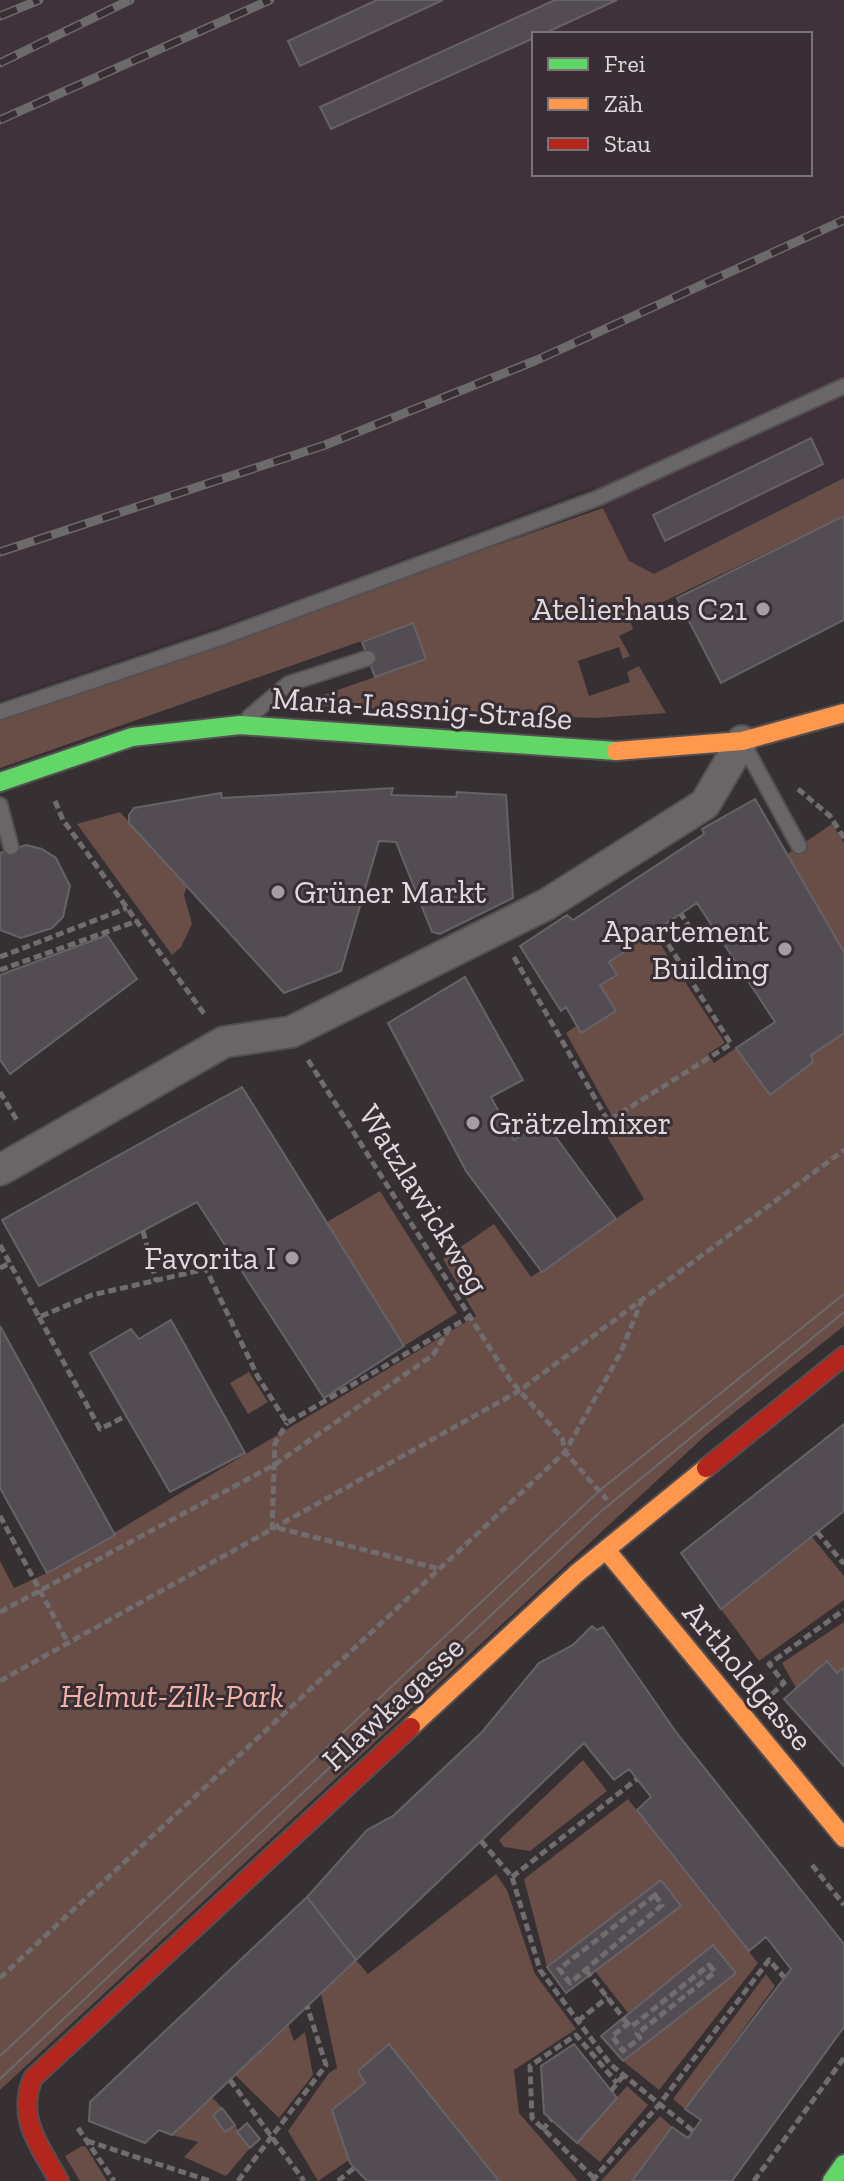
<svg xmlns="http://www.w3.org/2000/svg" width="844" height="2181" viewBox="0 0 844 2181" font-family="'Zilla Slab',serif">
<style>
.built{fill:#40323b;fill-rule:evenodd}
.green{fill:#694d47}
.building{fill:#534d53;stroke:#666265;stroke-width:2}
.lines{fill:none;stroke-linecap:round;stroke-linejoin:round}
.lane-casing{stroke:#544f52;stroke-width:18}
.street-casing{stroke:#544f52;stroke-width:34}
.fast-casing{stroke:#544f52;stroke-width:22}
.slow-casing{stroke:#544f52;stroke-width:22}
.jam-casing{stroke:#544f52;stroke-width:22}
.path{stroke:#716c6e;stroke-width:5;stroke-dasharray:8 4;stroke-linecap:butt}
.lane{stroke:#696668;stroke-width:14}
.street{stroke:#696668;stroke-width:30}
.fast{stroke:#63d668;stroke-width:18}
.slow{stroke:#ff974d;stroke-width:18}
.jam{stroke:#b3261e;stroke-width:18}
.tram{stroke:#6d6a6c;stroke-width:2}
.rail-casing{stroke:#6d6a6c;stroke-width:9}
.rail{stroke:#382e34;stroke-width:6;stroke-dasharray:18;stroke-linecap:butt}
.poi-dot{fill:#a49ea2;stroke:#382e34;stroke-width:3}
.labels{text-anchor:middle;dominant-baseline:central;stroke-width:6;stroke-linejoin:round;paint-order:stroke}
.poi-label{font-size:32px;fill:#e0dade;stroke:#382e34;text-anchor:end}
.street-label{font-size:32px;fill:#e0dade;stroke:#382e34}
.park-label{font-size:32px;font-style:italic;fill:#f3b2a5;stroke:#382e34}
</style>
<rect width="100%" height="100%" fill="#363033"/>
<path class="built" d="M0,0H844V482L642,588L593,486L305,597L0,700ZM534,34H810V174H534Z"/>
<path class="green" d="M844,478V516L629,618L633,629L619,636L630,656L623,659L619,647L578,661L589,696L630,682L627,672L639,666L666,713L595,718L295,705L426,659L413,623L0,768V719L603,508L629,561L654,574Z
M120,812L187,886L184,895L192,924L181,947L172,955L77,824Z
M832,824L844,843V952L786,855Z
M653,933L725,1043L708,1054L714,1063L736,1048L769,1094L813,1062L811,1055L844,1033V1326L707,1434L0,2090V1561L14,1588L47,1573L476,1316L443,1259L494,1224L531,1277L644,1199L605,1133L620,1122L615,1114L612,1116L566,1033L576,1026L581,1033L600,985L617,975L609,962Z
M380,1191L457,1313L404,1346L327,1222Z
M249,1372L268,1402L248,1414L230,1383Z
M812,1537L844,1576V1600L759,1661L721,1609Z
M844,1622V1667L837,1673L827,1661L796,1688L782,1663Z
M583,1760L607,1791L530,1851L504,1847L499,1840Z
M628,1799L758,1963L659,2090L623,2061L735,1973L713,1946L628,2013L595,1971L661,1880L547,1967L524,1879Z
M496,1874L507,1890L535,1974L576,2029L514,2070L519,2113L578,2181H499L389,2044L358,2071L365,2083L332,2110L349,2160L318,2181L288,2131L329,2073L337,2068L321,1993L356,1960L368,1974Z
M766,1974L775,1986L685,2109L673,2099Z
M288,2024L294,2041L305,2032L313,2075L279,2118L235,2075Z
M627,2086L648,2105L600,2162L577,2143Z
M212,2097L222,2108L213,2116L225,2131L235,2125L250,2148L226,2176L184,2157L198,2142L172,2135Z
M660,2116L672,2127L632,2181H601Z
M82,2146L86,2147L107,2181H80L65,2156Z"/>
<path class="building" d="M377,0H443L300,66L288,41Z
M555,0H617L543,34H534V38L331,129L320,107Z
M811,438L823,464L665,541L653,515Z
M844,516V620L721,683L677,598Z
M413,623L426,659L375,677L362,642Z
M393,788L391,795L456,797L457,792L506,795L513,898L440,934L432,932L396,842L379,841L341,971L284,993L129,823V815L134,808L221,793L222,798Z
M755,799L844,952V1033L811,1055L813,1062L770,1095L736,1048L775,1022L697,903L609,962L617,975L600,985L616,1011L581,1033L566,1007L561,1011L520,946L567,915L573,920L704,834L702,829Z
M26,845L42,849L56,858L70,886L63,917L52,928L21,938L0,930V853Z
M107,935L137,979L10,1074L0,1060V975Z
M465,977L523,1080L491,1097L514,1140L544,1121L616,1219L542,1272L466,1171L388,1023Z
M242,1087L404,1346L324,1398L197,1202L39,1286L2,1220Z
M171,1320L245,1453L170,1492L90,1353L131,1329L139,1339Z
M0,1326L115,1535L47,1573L0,1488Z
M844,1424V1511L721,1609L681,1553Z
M592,1626L597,1630L603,1627L676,1732L844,1944V2027L732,2181H632L672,2127L688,2138L701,2120L685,2109L791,1969L766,1937L749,1951L637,1810L651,1797L629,1769L614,1780L584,1743L356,1960L307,1897L367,1830L393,1816L482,1732L539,1663L573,1645Z
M827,1661L837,1673L844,1667V1766L784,1699Z
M661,1880L681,1906L566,1993L547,1967Z
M307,1897L356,1960L172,2135L159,2130L145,2143L89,2121L90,2102Z
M713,1945L736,1973L623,2061L601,2036Z
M389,2044L499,2181H367L350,2163L332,2110L365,2083L358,2071Z
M574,2044L617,2098L577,2143L544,2113L541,2066Z
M222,2108L235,2125L225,2132L213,2115Z
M247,2123L260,2139L250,2148L237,2132Z"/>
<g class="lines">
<g class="lane-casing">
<path id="lane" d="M0,712L223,637L598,498L844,386
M249,717L288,684L368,658
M744,745L799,846
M0,805L11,847"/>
</g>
<g class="street-casing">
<path id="street" d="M0,1170L224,1042L291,1032L547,904L705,804L742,741"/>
</g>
<g class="fast-casing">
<path id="fast" d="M0,782L132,737L240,725L616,751
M832,2181L844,2164"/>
</g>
<g class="slow-casing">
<path id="slow" d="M616,751L742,741L844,713
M607,1551L844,1838
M411,1727L576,1574L706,1468"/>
</g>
<g class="jam-casing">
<path id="jam" d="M706,1468L844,1356
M59,2181C40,2146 16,2118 33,2078L411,1727"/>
</g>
<path class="path" d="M798,789L830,816L844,838
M55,801L63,820L205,1015
M0,957L127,908
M514,957L608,1121L731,1044L668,944L691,929L681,914
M0,970L137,921
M308,1060L510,1380L562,1438L565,1452L607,1500
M0,1092L18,1122
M143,1231L156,1281
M0,1245L39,1317L92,1295L206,1269L258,1377L287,1423L469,1317
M0,1268L10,1263
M39,1317L100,1429L126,1416
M0,1516L68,1643
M278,1528L440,1569
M272,1530L275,1443L287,1423
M817,1532L844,1564
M0,1612L274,1465L433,1355L449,1329
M0,1681L519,1391L844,1150
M772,1694L784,1683L769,1664L844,1610
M481,1841L512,1877L540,1970L610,2064L693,2131
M812,1865L844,1905
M512,1877L637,1779
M655,1895L662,1905L570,1983L559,1969Z
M709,1965L715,1972L637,2034L640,2038L623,2051L612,2036L628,2024L631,2027Z
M586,1970L628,2024
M0,1978L565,1452L620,1354L642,1300
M578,2021L608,1997
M230,2080L304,2181
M611,2091L623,2076
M78,2128L114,2181
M542,2130L551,2120
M87,2141L210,2181
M594,2178L532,2118L530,2066L576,2035L617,2083
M238,2181L326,2065L307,2006
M338,2181L354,2168
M592,2181L658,2106L769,1960L784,1977
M754,2181L844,2058"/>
<use href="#lane" class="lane"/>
<use href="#street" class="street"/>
<use href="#fast" class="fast"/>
<use href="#slow" class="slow"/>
<use href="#jam" class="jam"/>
<path class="tram" d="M0,2056L599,1491L844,1294
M0,2079L599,1513L844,1312"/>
<g class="rail-casing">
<path id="rail" d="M0,16L39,0
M0,63L130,0
M0,120L270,0
M0,552L325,445L537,360L844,220"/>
</g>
<use href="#rail" class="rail"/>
</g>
<g class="poi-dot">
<circle cx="763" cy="609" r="8"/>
<circle cx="278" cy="892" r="8"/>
<circle cx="785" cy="949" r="8"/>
<circle cx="473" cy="1123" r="8"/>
<circle cx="292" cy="1258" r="8"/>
</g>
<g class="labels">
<g class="poi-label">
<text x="747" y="609">Atelierhaus C21</text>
<text x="294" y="892" text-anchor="start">Grüner Markt</text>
<text x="769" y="931">Apartement<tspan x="769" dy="37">Building</tspan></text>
<text x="489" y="1123" text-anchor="start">Grätzelmixer</text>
<text x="276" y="1258">Favorita I</text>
</g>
<g class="street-label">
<text transform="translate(422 708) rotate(4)">Maria-Lassnig-Straße</text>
<text transform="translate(424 1199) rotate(58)">Watzlawickweg</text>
<text transform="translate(748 1676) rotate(50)">Artholdgasse</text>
<text transform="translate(393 1703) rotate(-43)">Hlawkagasse</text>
</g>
<g class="park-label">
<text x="172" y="1696">Helmut-Zilk-Park</text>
</g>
</g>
<rect x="532" y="32" width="280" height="144" fill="#382e34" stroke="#7b7378" stroke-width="2"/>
<rect x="548" y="58" width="40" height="12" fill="#63d668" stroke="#7b7378" stroke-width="2"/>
<text x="604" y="72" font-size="24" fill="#e0dade">Frei</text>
<rect x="548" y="98" width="40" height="12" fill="#ff974d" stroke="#7b7378" stroke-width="2"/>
<text x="604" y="112" font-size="24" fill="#e0dade">Zäh</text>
<rect x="548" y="138" width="40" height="12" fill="#b3261e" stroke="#7b7378" stroke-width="2"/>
<text x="604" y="152" font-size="24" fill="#e0dade">Stau</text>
</svg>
